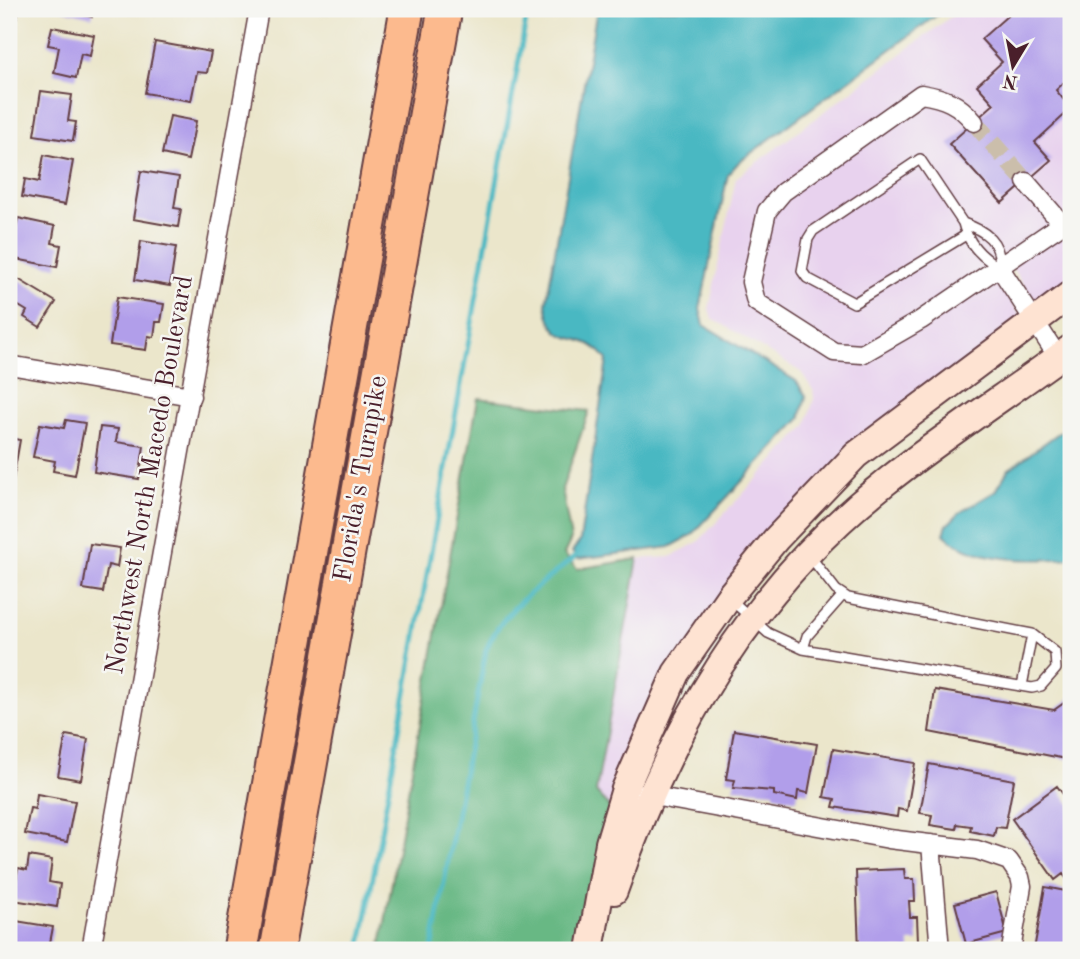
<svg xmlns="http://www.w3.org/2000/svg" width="1080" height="959" viewBox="0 0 1080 959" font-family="'Old Standard TT',serif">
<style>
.built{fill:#e8d2ee}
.forest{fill:#68b884;stroke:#596c58;stroke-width:2}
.water{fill:#49b8c2;stroke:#4a6c76;stroke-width:2}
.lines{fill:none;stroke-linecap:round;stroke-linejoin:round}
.stream{stroke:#49b8c2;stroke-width:5}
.building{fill:#b19eea}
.street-tunnel{stroke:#cbbeab;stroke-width:18;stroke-dasharray:18 9;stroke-linecap:butt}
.lane-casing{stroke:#623d43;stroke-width:12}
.street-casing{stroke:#623d43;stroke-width:21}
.secondary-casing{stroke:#623d43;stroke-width:30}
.highway-casing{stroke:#623d43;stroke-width:37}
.lane{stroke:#fff;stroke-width:9}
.street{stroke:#fff;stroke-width:18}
.secondary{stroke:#fee3d2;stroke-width:26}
.highway{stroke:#fcba8e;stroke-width:33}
.labels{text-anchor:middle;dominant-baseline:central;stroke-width:5;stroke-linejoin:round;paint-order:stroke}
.street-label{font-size:26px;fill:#4a1f2b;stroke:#f6f6f2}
</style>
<rect width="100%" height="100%" fill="#f6f6f2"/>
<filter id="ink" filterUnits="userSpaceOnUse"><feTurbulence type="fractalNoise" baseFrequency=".0143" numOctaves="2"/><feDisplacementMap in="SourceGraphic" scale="14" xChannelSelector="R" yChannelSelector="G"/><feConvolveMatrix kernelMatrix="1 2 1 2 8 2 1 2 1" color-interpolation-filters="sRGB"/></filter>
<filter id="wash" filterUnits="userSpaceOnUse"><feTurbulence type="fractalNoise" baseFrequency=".00686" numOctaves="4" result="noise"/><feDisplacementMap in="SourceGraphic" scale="28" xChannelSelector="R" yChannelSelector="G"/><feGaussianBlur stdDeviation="1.57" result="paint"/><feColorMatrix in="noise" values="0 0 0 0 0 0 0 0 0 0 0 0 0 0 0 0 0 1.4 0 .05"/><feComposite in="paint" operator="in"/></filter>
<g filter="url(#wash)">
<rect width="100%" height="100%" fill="#ebe6cb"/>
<path class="built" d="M961,9H1071V282L1039,309L1003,254L988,266L1024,321L770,532L610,808L596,792L638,559L670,557L698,542L806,426L814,398L813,390L801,372L712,318L709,309L736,178Z"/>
<path class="forest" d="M478,398L589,411L562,489L571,539L564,554L577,569L638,559L596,792L610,808L581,950H380Z"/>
<path class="water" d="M597,9H945L739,162L728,174L700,309L704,325L796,381L806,396L800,419L692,535L670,547L578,559L572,552L580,541L607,360C581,324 554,355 546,304Z
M1071,424V558C1033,561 973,563 944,534L947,525L959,513L996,491L1008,470Z"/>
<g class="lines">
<path class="stream" d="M360,950L528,9
M432,950L486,650C501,610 543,583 576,556"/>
</g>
<g id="blocks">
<path class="building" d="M60,9H94L92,17Z
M1015,9H1071V76L1056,90L1071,109L1035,142L1051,160L1002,203L949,144L994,104L977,85L1002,62L981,39Z
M52,27L94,35L90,56L81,54L76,78L54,73L59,47L48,45Z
M155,42L211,52L207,73L197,72L191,101L145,93Z
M41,91L72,95L68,121L76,122L73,141L34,135Z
M170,116L196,121L188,160L162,154Z
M44,155L73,161L65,205L22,197L25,179L39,182Z
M141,171L179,177L174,208L181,209L178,227L133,219Z
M18,218L55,226L52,243L61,245L57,267L10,258Z
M141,241L176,247L170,286L135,280Z
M18,279L56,302L40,327L24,317L27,311L9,300Z
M117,297L164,304L161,322H156L154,337L148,336L146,350L110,345Z
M66,420L85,423L75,475L53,471L55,461L33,457L40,424L64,428Z
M100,427L118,429L116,442L144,446L139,479L94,472Z
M9,438L20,440L10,497H9Z
M90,544L120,548L117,567L108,565L103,592L83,589Z
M935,690L1054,710L1071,698V760L929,732Z
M734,730L817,744L808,793L798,791L797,800L774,795V791L733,788L735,780L726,779Z
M66,735L88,739L81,780L58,776Z
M833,749L915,763L907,811L898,809L897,817L833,807L835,799L824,797Z
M929,764L1014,780L1005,828L996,827L994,836L970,831L971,826L957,824L956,829L930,825L932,815L920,813Z
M1057,786L1071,805L1069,882L1063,874L1055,880L1012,819Z
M37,794L75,801L67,842L25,834L30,808L35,809Z
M29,856L52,860L49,882L60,884L57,907L13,900L18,868L27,870Z
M904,869L905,879H914L915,901H909L910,917H917L918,942H910V950H859L856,871Z
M1045,887L1071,892V950H1034Z
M996,892L1007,933L966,944L955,903Z
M10,920L53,927L49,948L9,950Z"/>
</g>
</g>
<g filter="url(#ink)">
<use href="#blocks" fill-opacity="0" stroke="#623d43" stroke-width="2"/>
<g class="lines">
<path class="street-tunnel" d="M974,122L1026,182"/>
<g class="lane-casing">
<path id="lane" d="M963,223C986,231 1000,241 1000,266
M966,235L854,303L807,278L802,271L808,239L813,231L920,159L963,223C968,244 981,257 999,267
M730,599L768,633L803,649L1032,688L1041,686L1056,669L1055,652L1032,634L848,598L836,590L809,555
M803,649L807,636L843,595
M1022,686L1032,634"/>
</g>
<g class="street-casing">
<path id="street" d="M9,12V9
M974,122C958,103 945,98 921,94L783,192L767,211L751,282L756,302L834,352L862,354L921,320L1071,218
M1026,182L1063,225
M1000,268L1058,357
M9,365L191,396
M642,794L889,839L977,850L1009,861L1020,877L1022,886L1011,950
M931,844L940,950
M91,950L259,9"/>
</g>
<g class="secondary-casing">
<path id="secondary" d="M614,891C669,730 750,589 886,482C946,434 1010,393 1071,348
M590,950L609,843L625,789L676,673L731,594L776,539L856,455L1071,294"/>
</g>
<g class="highway-casing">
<path id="highway" d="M240,950L407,9
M277,950L445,9"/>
</g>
<use href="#lane" class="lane"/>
<use href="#street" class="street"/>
<use href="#secondary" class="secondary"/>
<use href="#highway" class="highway"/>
</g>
</g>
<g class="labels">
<g class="street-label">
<text transform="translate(150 475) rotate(-80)">Northwest North Macedo Boulevard</text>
<text transform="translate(361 479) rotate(-80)">Florida's Turnpike</text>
</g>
</g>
<rect width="1080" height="959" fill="none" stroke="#f6f6f2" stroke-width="35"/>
<g transform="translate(1013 66) rotate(190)" stroke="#f6f6f2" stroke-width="5" paint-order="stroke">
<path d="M0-5L12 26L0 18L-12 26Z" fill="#4a1f2b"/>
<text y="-10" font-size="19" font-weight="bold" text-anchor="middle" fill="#4a1f2b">N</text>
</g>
</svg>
